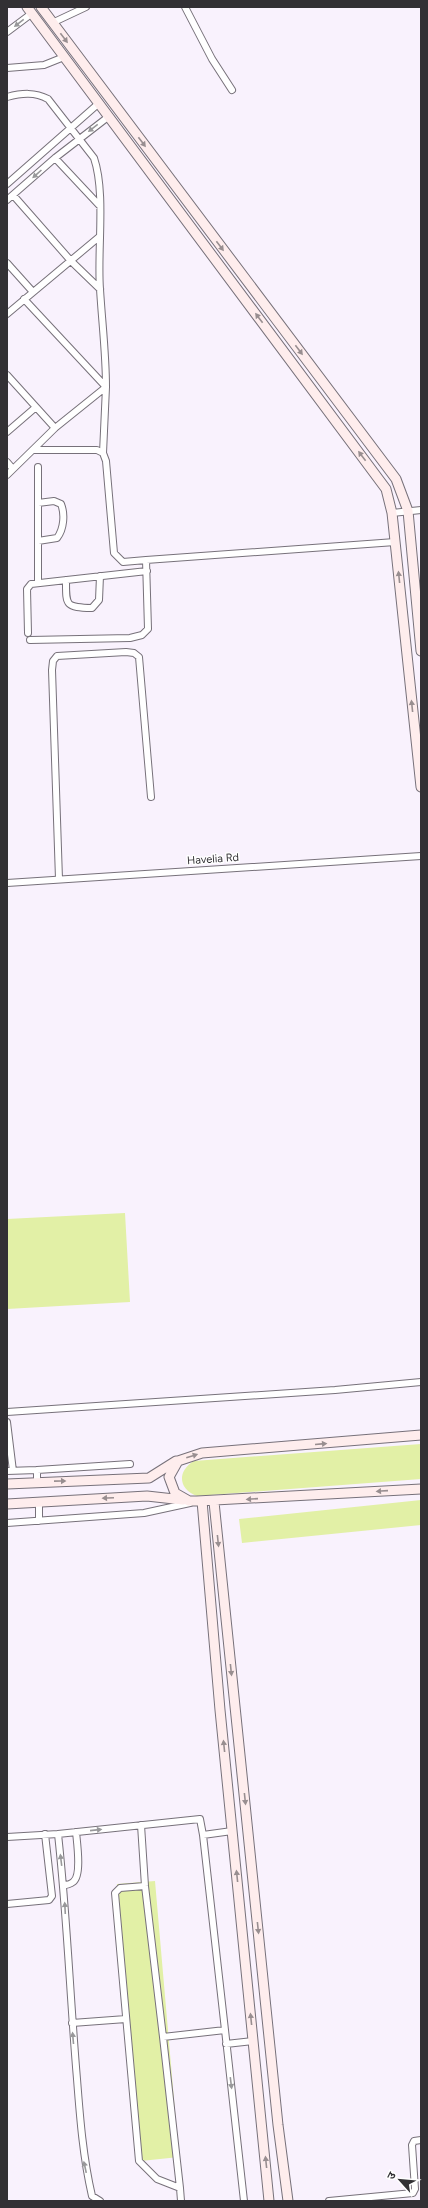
<svg xmlns="http://www.w3.org/2000/svg" width="428" height="2208" viewBox="0 0 428 2208" font-family="Figtree,'Noto Sans Devanagari',sans-serif">
<style>
.green{fill:#e2f0a6}
.lines{fill:none;stroke-linecap:round;stroke-linejoin:round}
.street-casing{stroke:#77717a;stroke-width:8}
.secondary-casing{stroke:#77717a;stroke-width:11}
.street{stroke:#fff;stroke-width:6}
.secondary{stroke:#feeded;stroke-width:9}
.oneway{fill:#98989a}
.oneway2{fill:#988e90}
.labels{text-anchor:middle;dominant-baseline:central;stroke-width:3;stroke-linejoin:round;paint-order:stroke}
.street-label{font-size:11px;fill:#323034;stroke:#fff}
</style>
<rect width="100%" height="100%" fill="#f9f2fd"/>
<path class="green" d="M125,1213L130,1302L7,1309V1219Z
M421,1444V1479L197,1496C178,1489 177,1471 194,1461Z
M421,1500V1525L242,1543L239,1519Z
M155,1881L179,2157L141,2161L117,1884Z"/>
<g class="lines">
<g class="street-casing">
<path id="street" d="M185,7L212,59L232,90
M52,23L86,7
M7,32L31,14
M7,68L44,65L64,57
M7,97C22,93 35,92 48,99L94,158C106,193 97,251 100,289C102,322 106,354 106,387L55,428L7,475
M55,158L99,205
M7,184L98,104
M13,195L71,261L100,289
M7,200L55,158L108,117
M7,263L33,292
M24,299L106,387L103,453
M7,314L99,237
M7,375L55,428
M7,432L36,407
M33,450H97L103,453L106,461L114,553L123,562L146,560
M7,462L13,469
M392,513L421,510
M38,541L57,538C64,529 65,514 61,504L54,501L38,503
M66,580C66,606 65,607 92,608L99,600L100,576
M38,582V467
M28,633L27,589L31,584L147,571
M30,640L130,638L142,635L148,629L146,560L395,542
M59,879L52,670L53,661L57,656L126,652L134,653L139,657L151,797
M7,883L421,856
M7,1412L335,1390L421,1382
M7,1422L13,1471
M37,1470L130,1464
M7,1471L37,1470V1482
M39,1502V1521
M7,1523L144,1513L190,1503
M141,1825L145,1886L163,2037L225,2030L244,2201
M58,1834C67,1915 70,1997 77,2079C80,2118 83,2157 92,2196L100,2201
M203,1835L225,2030
M7,1837L58,1834L200,1819L203,1835L232,1831
M64,1885C66,1885 71,1884 73,1882C82,1876 77,1843 76,1832
M145,1886L120,1888L115,1893L139,2161L157,2179L180,2188L163,2037
M7,1904L49,1900L52,1896L45,1834
M72,2023L126,2019
M226,2044L253,2041
M180,2188L181,2201
M329,2201L413,2193L415,2189L412,2145L414,2141L421,2140"/>
</g>
<g class="secondary-casing">
<path id="secondary" d="M27,7L386,489L392,513L421,787
M41,7L396,479L408,511L421,651
M421,1435L202,1453L178,1461L169,1477L175,1493L189,1501H197L421,1489
M7,1484L149,1478L176,1461
M202,1501L220,1710L269,2201
M214,1502L278,2125L288,2201
M7,1504L147,1496L183,1500"/>
</g>
<use href="#street" class="street"/>
<use href="#secondary" class="secondary"/>
</g>
<defs><path id="oneway-solid" d="M-6-.8H1V-3.2L6.5 0L1 3.2V.8H-6Z"/></defs>
<g class="oneway">
<use href="#oneway-solid" transform="translate(19 23) rotate(142)"/>
<use href="#oneway-solid" transform="translate(93 128) rotate(142)"/>
<use href="#oneway-solid" transform="translate(37 174) rotate(138)"/>
<use href="#oneway-solid" transform="translate(96 1830) rotate(-6)"/>
<use href="#oneway-solid" transform="translate(61 1860) rotate(-97)"/>
<use href="#oneway-solid" transform="translate(65 1908) rotate(-93)"/>
<use href="#oneway-solid" transform="translate(73 2038) rotate(-95)"/>
<use href="#oneway-solid" transform="translate(231 2083) rotate(83)"/>
<use href="#oneway-solid" transform="translate(85 2167) rotate(-102)"/>
</g>
<g class="oneway2">
<use href="#oneway-solid" transform="translate(64 38) rotate(53)"/>
<use href="#oneway-solid" transform="translate(142 142) rotate(53)"/>
<use href="#oneway-solid" transform="translate(220 246) rotate(53)"/>
<use href="#oneway-solid" transform="translate(259 318) rotate(-127)"/>
<use href="#oneway-solid" transform="translate(299 350) rotate(53)"/>
<use href="#oneway-solid" transform="translate(362 456) rotate(-127)"/>
<use href="#oneway-solid" transform="translate(399 577) rotate(-96)"/>
<use href="#oneway-solid" transform="translate(412 706) rotate(-96)"/>
<use href="#oneway-solid" transform="translate(321 1444) rotate(-5)"/>
<use href="#oneway-solid" transform="translate(192 1456) rotate(-17)"/>
<use href="#oneway-solid" transform="translate(60 1481) rotate(-1)"/>
<use href="#oneway-solid" transform="translate(382 1491) rotate(176)"/>
<use href="#oneway-solid" transform="translate(108 1498) rotate(177)"/>
<use href="#oneway-solid" transform="translate(252 1499) rotate(176)"/>
<use href="#oneway-solid" transform="translate(218 1541) rotate(84)"/>
<use href="#oneway-solid" transform="translate(231 1670) rotate(84)"/>
<use href="#oneway-solid" transform="translate(224 1746) rotate(-96)"/>
<use href="#oneway-solid" transform="translate(245 1799) rotate(84)"/>
<use href="#oneway-solid" transform="translate(237 1876) rotate(-96)"/>
<use href="#oneway-solid" transform="translate(258 1928) rotate(84)"/>
<use href="#oneway-solid" transform="translate(251 2019) rotate(-96)"/>
<use href="#oneway-solid" transform="translate(266 2162) rotate(-96)"/>
</g>
<g class="labels">
<g class="street-label">
<text transform="translate(213 859) rotate(-4)">Havelia Rd</text>
</g>
</g>
<rect width="428" height="2208" fill="none" stroke="#323034" stroke-width="16"/>
<g transform="translate(400 2180) rotate(297)" stroke="#ffffff" stroke-width="3" paint-order="stroke">
<path d="M0-3L7 15L0 10L-7 15Z" fill="#323034"/>
<text y="-6" font-size="11" font-weight="bold" text-anchor="middle" fill="#323034">उ</text>
</g>
</svg>
